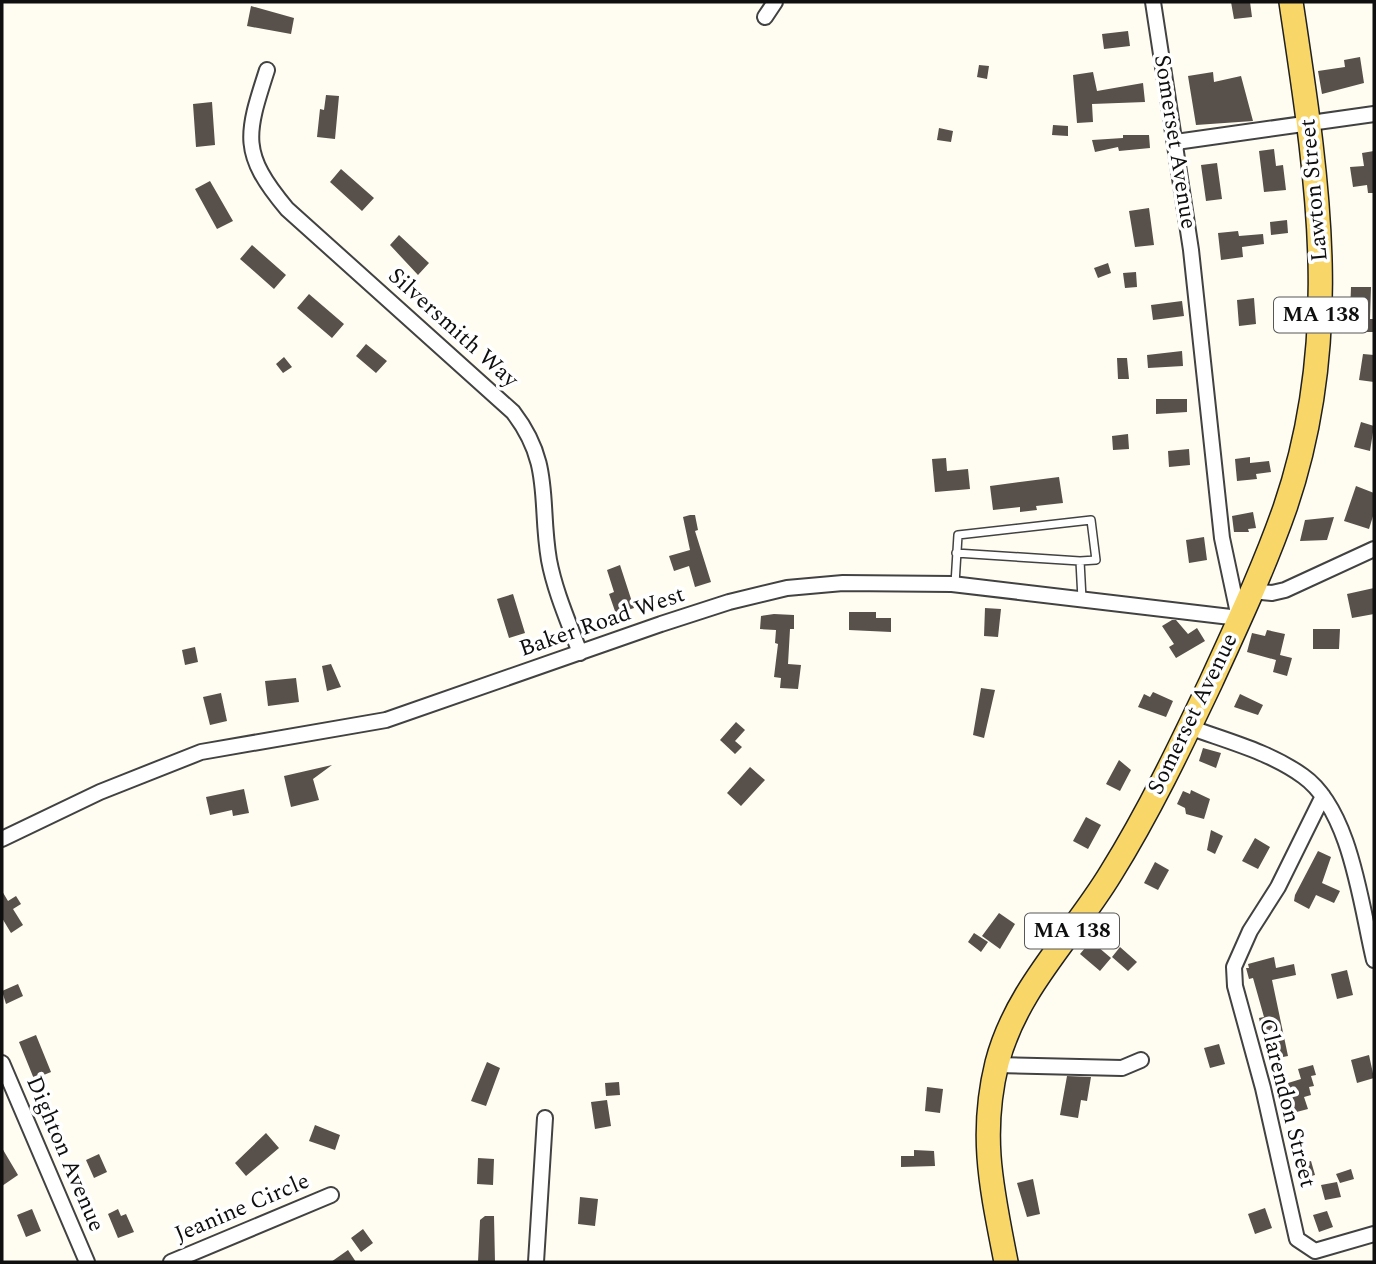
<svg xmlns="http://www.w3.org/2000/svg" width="1376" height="1264" viewBox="0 0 1376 1264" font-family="Spectral,serif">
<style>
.building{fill:#58504b}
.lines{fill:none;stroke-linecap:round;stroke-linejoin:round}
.service-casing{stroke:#424242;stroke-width:10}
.minor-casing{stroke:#424242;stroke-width:18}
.primary-casing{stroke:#202020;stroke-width:26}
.service{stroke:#fff;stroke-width:7}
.minor{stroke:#fff;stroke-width:14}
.primary{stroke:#f8d668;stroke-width:23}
.labels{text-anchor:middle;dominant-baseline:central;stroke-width:7;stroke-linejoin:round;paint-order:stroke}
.shield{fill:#fff;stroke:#575757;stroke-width:2}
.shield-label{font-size:21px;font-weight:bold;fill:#0f0f0f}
.street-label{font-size:23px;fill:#0f0f0f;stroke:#fff}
</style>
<rect width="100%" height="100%" fill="#fffcf1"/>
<path class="building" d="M1231,2H1250L1252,17L1234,19Z
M251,6L294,18L291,34L247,26Z
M1128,31L1130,46L1104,49L1102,34Z
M1360,57L1364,83L1322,94L1318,71L1345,67L1344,60Z
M979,65L989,66L987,79L977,77Z
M1093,72L1097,91L1143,83L1145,102L1092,104L1093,122L1077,123L1073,75Z
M1213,72L1214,82L1241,76L1253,121L1196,125L1188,76Z
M326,95L339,96L335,139L317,137L320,109L324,110Z
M212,102L215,145L196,147L193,104Z
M1053,125L1068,126V136L1052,135Z
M939,128L953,131L951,142L937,140Z
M1123,135H1149L1150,148L1119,151L1118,147L1095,152L1092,140L1123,138Z
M1274,149L1276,166L1283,165L1286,190L1264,192L1259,151Z
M1374,151V193H1368L1367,185L1353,187L1350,167L1364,166L1362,153Z
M1217,163L1222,199L1206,201L1201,165Z
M341,169L374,198L362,211L330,182Z
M210,181L233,221L217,229L195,189Z
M1149,208L1154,245L1135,247L1129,211Z
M1287,220L1288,233L1271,235L1270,222Z
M1238,231L1239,236L1263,234L1264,244L1242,247L1243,257L1221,260L1218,233Z
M399,235L429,263L418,275L390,245Z
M252,245L286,275L274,289L240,259Z
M1108,263L1111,273L1098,278L1094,268Z
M1136,272L1137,287L1125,288L1123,273Z
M1351,287H1371L1370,319H1374V332H1360L1361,314H1350Z
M309,294L344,324L332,338L297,308Z
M1254,298L1256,324L1239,326L1237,300Z
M1182,301L1184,316L1153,320L1151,305Z
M366,344L387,361L376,373L356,356Z
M1182,351L1183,366L1148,368L1147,355Z
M1363,354L1374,355V382L1359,380Z
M284,357L292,367L283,373L276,364Z
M1117,358H1127L1129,379H1118Z
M1156,399H1187V412L1156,414Z
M1361,422L1374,426L1370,451L1354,447Z
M1128,434L1129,449L1113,450L1112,436Z
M1189,449L1190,465L1169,467L1168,451Z
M1250,457V463L1269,461L1271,472L1256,474L1257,479L1237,481L1235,459Z
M946,458L947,471L968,469L970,489L935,492L932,459Z
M1059,477L1063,503L1036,506L1037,510L1020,512V507L993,510L990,486Z
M1356,486L1374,493V513L1369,529L1344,521Z
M1253,512L1256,528L1248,529L1249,532H1234L1232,516Z
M690,515H695L698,530L695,531L711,582L695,587L689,566L674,571L669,556L690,550L683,517Z
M1334,517L1327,540L1300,541L1305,520Z
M1204,537L1207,560L1189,563L1186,540Z
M620,565L634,608L616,614L609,594L614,592L607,570Z
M1374,588V614L1352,618L1347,594Z
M513,594L525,633L509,638L497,599Z
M985,608L1001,609L998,637L984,636Z
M849,612H876V618H891V632L849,630Z
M774,614L794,615V629H790L788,664L801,665L798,689L780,688L781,678L774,677L778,644L775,643L776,630L760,629L761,616Z
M1172,620H1176L1188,634L1197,628L1205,641L1176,658L1169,647L1174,644L1162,626Z
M1313,629H1340L1339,649H1313Z
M1267,630L1285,634L1280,655L1292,658L1287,676L1273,672L1276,660L1247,652L1252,633L1265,636Z
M195,647L198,662L185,665L182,650Z
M331,664L341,687L327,691L322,666Z
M296,678L299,702L268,706L265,681Z
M981,688L995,690L984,738L973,735Z
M1153,692L1173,701L1166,717L1138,707L1144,694L1150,697Z
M221,693L227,721L210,725L203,697Z
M1240,694L1263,705L1258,715L1234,707Z
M736,722L745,730L735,741L742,747L735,754L720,740Z
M1203,748L1221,753L1216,768L1199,761Z
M1119,760L1131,770L1120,791L1106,784Z
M332,765L313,779L319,800L291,807L284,776Z
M750,767L765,780L741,806L727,793Z
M244,789L249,813L233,816L232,810L210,815L206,797Z
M1191,790L1210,799L1204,819L1186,814L1185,808L1177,804L1183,791L1190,794Z
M1086,817L1101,825L1088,849L1073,841Z
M1211,830L1223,836L1215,854L1207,850Z
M1255,838L1270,847L1258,869L1242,861Z
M1318,851L1331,857L1322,883L1340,891L1334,903L1316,895L1309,909L1294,901L1295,895Z
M1155,862L1169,870L1158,890L1144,883Z
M2,891L8,901L16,896L21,904L13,909L23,925L11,933L2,918Z
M999,913L1015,924L1000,949L982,936Z
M974,933L988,942L981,952L968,942Z
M1091,941L1111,958L1100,971L1080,954Z
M1120,947L1137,962L1128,971L1112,957Z
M1274,957L1276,968L1294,964L1296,975L1272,980L1288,1056L1268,1060L1259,1018L1264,1017L1253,978L1249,979L1246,968H1249L1248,964Z
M1347,970L1353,995L1337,999L1331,974Z
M18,984L23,996L6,1004L2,991Z
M36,1035L51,1072L34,1079L19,1042Z
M1219,1044L1225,1064L1210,1068L1204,1048Z
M1369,1055L1374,1078L1357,1083L1351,1060Z
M487,1062L500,1068L486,1106L471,1101Z
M1313,1065L1316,1075L1311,1076L1314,1086L1309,1087L1311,1095L1304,1097L1308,1109L1285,1115L1282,1103L1293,1099L1288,1083L1301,1079L1298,1069Z
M1067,1076L1091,1077L1087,1101L1081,1100L1078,1118L1060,1115Z
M619,1082L620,1095L606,1096L605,1083Z
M927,1087L943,1089L940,1113L925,1111Z
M607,1100L611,1126L595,1129L591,1102Z
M315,1125L340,1135L335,1150L309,1141Z
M266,1133L279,1148L246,1176L235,1163Z
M2,1148L18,1175L2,1186Z
M914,1150L934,1151L935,1166L901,1167V1156H914Z
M99,1154L107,1172L94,1178L86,1160Z
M478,1158L494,1159L493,1185L477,1184Z
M1311,1161L1315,1175L1303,1178L1299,1164Z
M1351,1169L1354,1179L1340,1183L1336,1174Z
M1033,1179L1040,1214L1027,1217L1017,1183Z
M1337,1182L1341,1197L1325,1200L1321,1185Z
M580,1197L598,1199L595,1226L578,1224Z
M1265,1208L1272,1228L1255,1234L1248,1214Z
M32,1209L41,1231L26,1237L17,1215Z
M118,1209L121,1216L126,1214L134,1232L118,1238L108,1214Z
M1327,1211L1333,1227L1319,1232L1313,1215Z
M485,1216H494L495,1262H478L480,1220Z
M363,1229L373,1243L361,1252L351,1238Z
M348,1250L356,1262H331Z"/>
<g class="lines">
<g class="service-casing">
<path id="service" d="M956,553L1080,561
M955,584L958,535L1091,520L1096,560L1080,561L1082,599"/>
</g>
<g class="minor-casing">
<path id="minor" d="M765,17L775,2
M267,70C246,135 240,153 287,209L513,412C553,464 539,501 549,560C555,592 569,623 580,653
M1176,142L1374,114
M1251,591L1272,593L1285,590L1374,549
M1189,727C1227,741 1270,752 1303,776C1351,810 1361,906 1374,960
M1323,796L1278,887L1250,931L1234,967L1235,986L1263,1088L1297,1239L1315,1251L1374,1234
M2,839L100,792L201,752L386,720L661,624L729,602L787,588L843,583L952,584L1239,618L1222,538L1191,250L1153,2
M2,1063L87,1262
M997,1065L1122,1068L1141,1060
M171,1262L331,1195
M536,1262L545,1118"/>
</g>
<g class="primary-casing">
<path id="primary" d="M1006,1262C992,1190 979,1136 997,1063C1016,989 1073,936 1111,873C1149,812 1180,747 1211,682C1237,625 1264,568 1285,508C1344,336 1317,176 1291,2"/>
</g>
<use href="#service" class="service"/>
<use href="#minor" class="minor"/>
<use href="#primary" class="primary"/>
</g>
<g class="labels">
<g class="shield">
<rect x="1274" y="297.5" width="94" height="35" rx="5"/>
<rect x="1025" y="913.5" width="94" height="35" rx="5"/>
</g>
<g class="shield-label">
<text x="1321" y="315">MA 138</text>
<text x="1072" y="931">MA 138</text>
</g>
<g class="street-label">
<text transform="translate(1175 142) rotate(81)">Somerset Avenue</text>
<text transform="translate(1314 190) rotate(-95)">Lawton Street</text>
<text transform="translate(453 328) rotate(42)">Silversmith Way</text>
<text transform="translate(602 622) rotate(-19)">Baker Road West</text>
<text transform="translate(1193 714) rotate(-64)">Somerset Avenue</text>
<text transform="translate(1287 1103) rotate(76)">Clarendon Street</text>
<text transform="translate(65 1154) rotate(67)">Dighton Avenue</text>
<text transform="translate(242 1208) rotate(-23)">Jeanine Circle</text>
</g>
</g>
<rect width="1376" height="1264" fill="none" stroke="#0f0f0f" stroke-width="7"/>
</svg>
